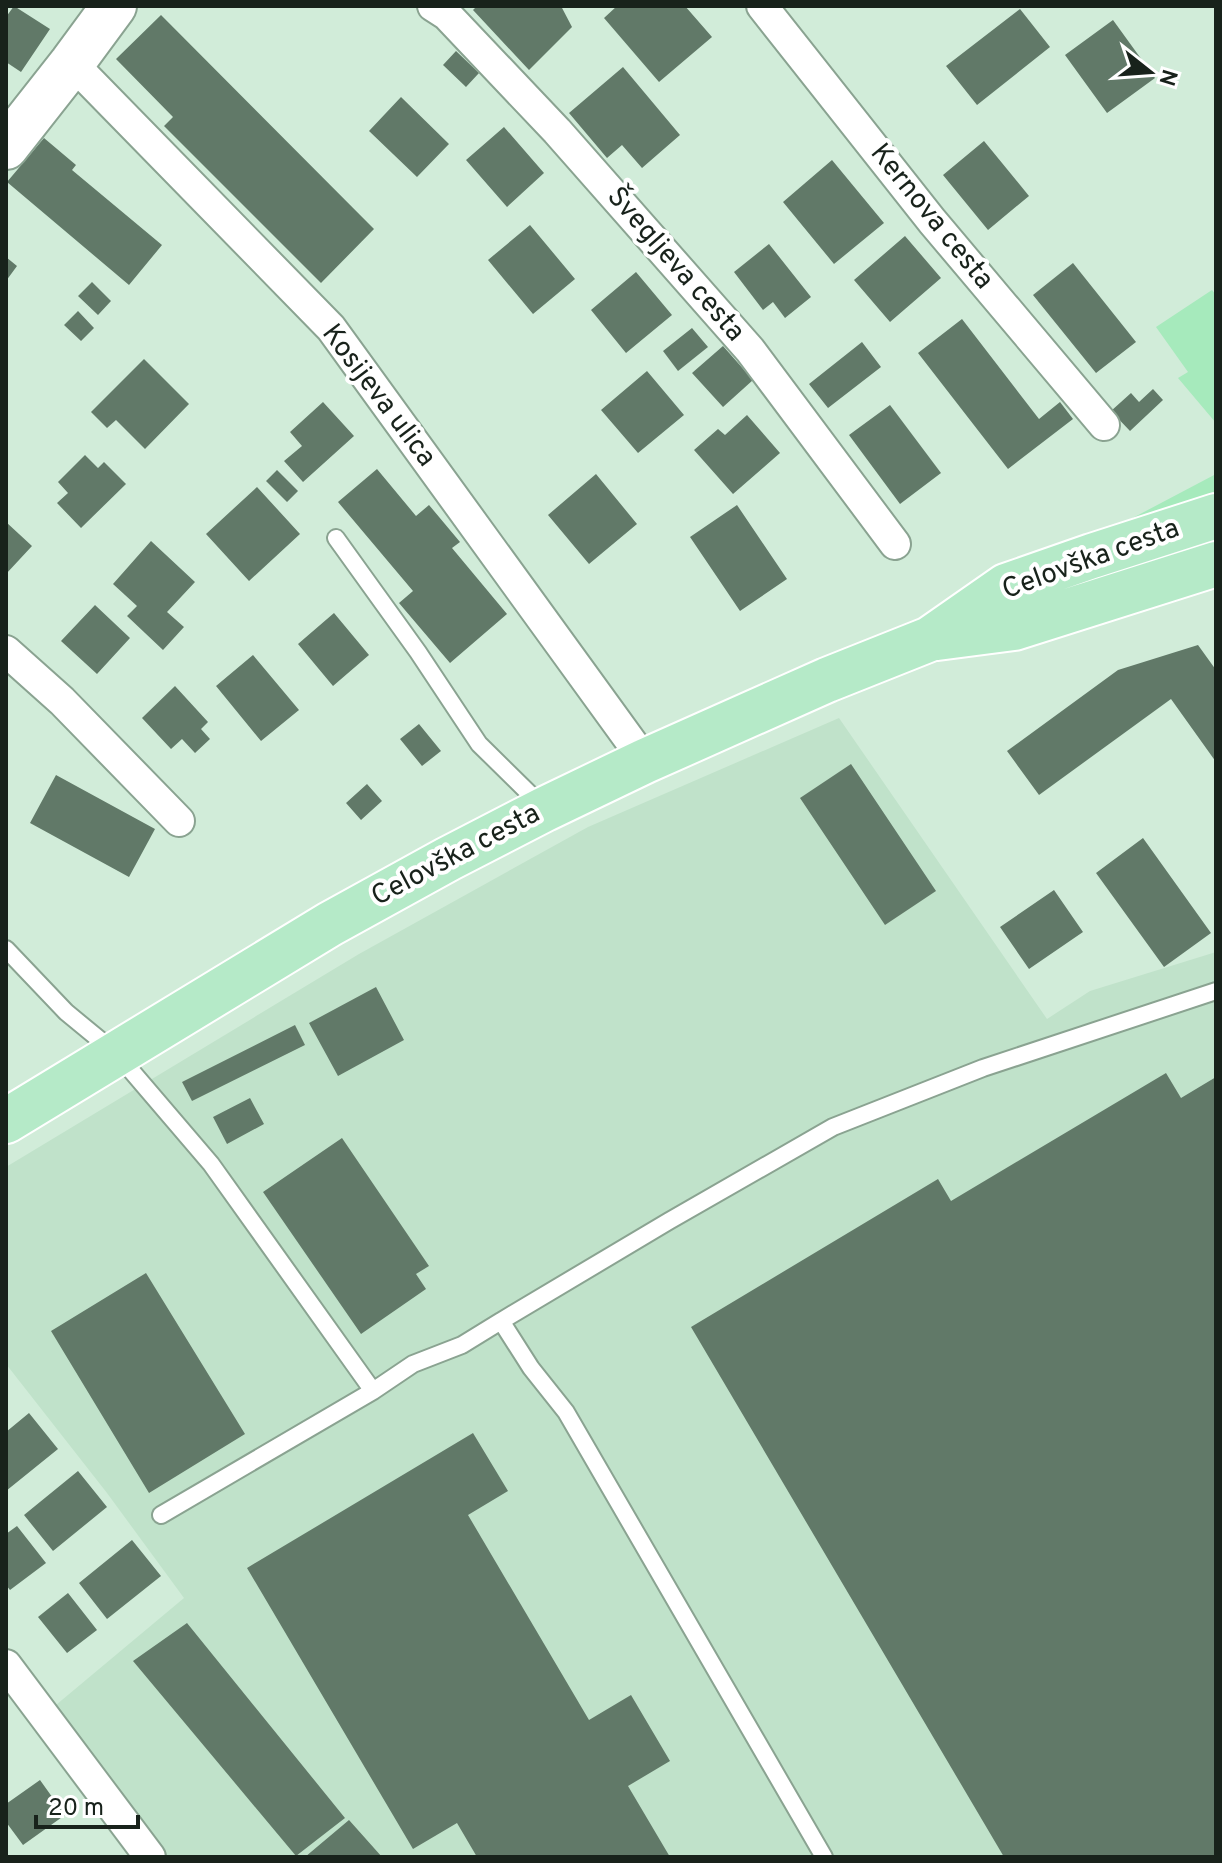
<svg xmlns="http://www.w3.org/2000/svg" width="1222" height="1863" viewBox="0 0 1222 1863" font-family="Overpass,sans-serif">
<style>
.built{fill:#c0e2ca}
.green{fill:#a6eabc}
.building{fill:#617968}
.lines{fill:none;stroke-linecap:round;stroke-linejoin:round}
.lane-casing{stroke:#8aa391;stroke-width:20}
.street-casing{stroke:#8aa391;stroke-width:34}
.secondary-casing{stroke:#8aa391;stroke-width:48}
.primary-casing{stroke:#fff;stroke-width:48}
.lane{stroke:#fff;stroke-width:16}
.street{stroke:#fff;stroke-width:30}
.secondary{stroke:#fff;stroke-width:44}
.primary{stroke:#b5eac8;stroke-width:44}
.labels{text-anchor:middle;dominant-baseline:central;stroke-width:8;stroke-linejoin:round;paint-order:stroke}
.street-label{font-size:28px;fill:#18221b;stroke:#fff}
</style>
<rect width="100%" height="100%" fill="#d1ecd9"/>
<path class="built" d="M839,718L1047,1019L1090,991L1216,952V1857H163L50,1710L184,1598L107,1493L6,1364V1167L359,954L588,827Z"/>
<path class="green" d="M1212,290L1216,295V423L1178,378L1188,372L1156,327Z
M1216,474V503L1070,551Z"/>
<path class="building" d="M14,6L50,29L21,72L6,62V17Z
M477,6H561L572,27L529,70L473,10Z
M617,6H685L712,37L659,82L604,18Z
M1020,9L1050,47L977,105L946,66Z
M161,15L374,229L321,283L164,126L173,117L116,59Z
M1113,20L1155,78L1107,113L1065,55Z
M456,51L479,73L466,87L443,65Z
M623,67L680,135L642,168L622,145L607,158L569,113Z
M401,97L449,144L417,177L369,131Z
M504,127L544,173L507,207L466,160Z
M44,138L76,165L72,170L162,245L129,285L7,182Z
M984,141L1029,196L988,230L943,175Z
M832,160L884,223L834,264L783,202Z
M530,225L575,279L533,314L488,260Z
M905,236L941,278L890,322L854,280Z
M769,244L811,297L785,318L773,302L763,310L734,272Z
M6,257L17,266L6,281Z
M1073,263L1136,342L1096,373L1033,295Z
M636,272L672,315L626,353L591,310Z
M92,282L111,301L98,315L78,296Z
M78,311L94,328L81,341L64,325Z
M962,319L1039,419L1060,402L1073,419L1008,469L918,353Z
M692,328L708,347L678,371L663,351Z
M862,342L881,367L828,408L809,384Z
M723,346L753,380L723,407L692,373Z
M144,359L189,404L145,449L116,420L107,428L91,412Z
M647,371L684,415L638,453L601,410Z
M1153,389L1163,400L1130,431L1111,411L1131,393L1139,402Z
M323,402L354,436L303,482L284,461L302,446L290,432Z
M890,405L941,473L900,504L849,435Z
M747,415L780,453L733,494L694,450L718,429L725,435Z
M85,455L98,468L104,462L126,484L81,528L57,503L68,493L58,482Z
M377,469L416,516L429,505L460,542L452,548L507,614L450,663L399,603L413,591L338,502Z
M277,470L298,491L287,502L266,481Z
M596,474L637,524L589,564L548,515Z
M257,487L300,534L249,581L206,534Z
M737,505L787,579L740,611L690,537Z
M6,522L32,546L6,574Z
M151,541L195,582L167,612L184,627L163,650L127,616L137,606L113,584Z
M95,605L130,638L97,674L61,641Z
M334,613L369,655L333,686L298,644Z
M1198,645L1216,670V762L1171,699L1039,795L1007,751L1118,670Z
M253,655L299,710L261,741L216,686Z
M175,686L208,722L201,729L210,739L195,753L182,739L171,749L142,718Z
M419,724L441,751L422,766L400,739Z
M851,764L936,891L885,925L800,798Z
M56,775L155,829L129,877L30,823Z
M367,784L382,801L361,820L346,803Z
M1143,838L1211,933L1164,967L1096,873Z
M1054,890L1083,932L1029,969L1000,927Z
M376,987L404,1040L338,1076L309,1023Z
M295,1025L305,1045L192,1101L182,1082Z
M1166,1073L1181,1098L1216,1077V1857H1004L691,1327L938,1179L951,1201Z
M250,1098L264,1124L227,1144L213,1117Z
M342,1138L429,1266L416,1274L426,1289L361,1334L263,1192Z
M146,1273L245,1434L149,1493L51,1331Z
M29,1413L58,1449L6,1491V1432Z
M473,1433L508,1491L468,1515L589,1720L631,1695L670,1761L628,1786L670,1857H477L457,1823L413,1849L247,1568Z
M78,1471L107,1507L53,1551L24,1515Z
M17,1526L46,1563L10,1590L6,1585V1534Z
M132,1540L161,1576L107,1619L79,1583Z
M68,1593L97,1630L67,1653L38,1617Z
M187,1623L345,1818L296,1856L133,1661Z
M40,1780L65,1815L23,1845L6,1822V1804Z
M349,1820L382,1857H305Z"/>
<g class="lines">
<g class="lane-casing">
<path id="lane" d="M336,538L418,652L479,744L544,808
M6,949L66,1012L117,1054L211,1164L373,1391
M501,1321L669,1221L833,1127L983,1068L1216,991
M161,1515L373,1391L413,1364L462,1345L501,1321L531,1368L566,1412L824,1857"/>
</g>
<g class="street-casing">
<path id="street" d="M433,6L447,15L557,131L750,350L895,544
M762,6L932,221L1104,425
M72,63L331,328L645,761
M6,651L62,701L179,821
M6,1665L150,1857"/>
</g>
<g class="secondary-casing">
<path id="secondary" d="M6,147L72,63L114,6"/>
</g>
<g class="primary-casing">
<path id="primary" d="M937,638L1014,628L1216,564
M6,1121L330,924L448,859L545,809L645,761L827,680L930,639L1006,586L1092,556L1216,516"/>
</g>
<use href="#lane" class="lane"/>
<use href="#street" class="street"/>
<use href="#secondary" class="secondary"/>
<use href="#primary" class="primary"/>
</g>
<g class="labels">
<g class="street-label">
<text transform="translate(931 217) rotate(51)">Kernova cesta</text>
<text transform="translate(675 265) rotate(49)">Švegljeva cesta</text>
<text transform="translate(378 396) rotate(53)">Kosijeva ulica</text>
<text transform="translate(1091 560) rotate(-20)">Celovška cesta</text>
<text transform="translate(456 856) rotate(-28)">Celovška cesta</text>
</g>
</g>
<rect width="1222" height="1863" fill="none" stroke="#18221b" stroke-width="16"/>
<g transform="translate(1150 72) rotate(107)" stroke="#ffffff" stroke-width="6" paint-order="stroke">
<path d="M0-6L14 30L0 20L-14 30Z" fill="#18221b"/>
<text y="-12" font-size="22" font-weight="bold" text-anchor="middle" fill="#18221b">N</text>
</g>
<path d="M36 1815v12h102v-12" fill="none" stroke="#18221b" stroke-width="4"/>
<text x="48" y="1815" font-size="24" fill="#18221b" stroke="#ffffff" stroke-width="6" paint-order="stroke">20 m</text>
</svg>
